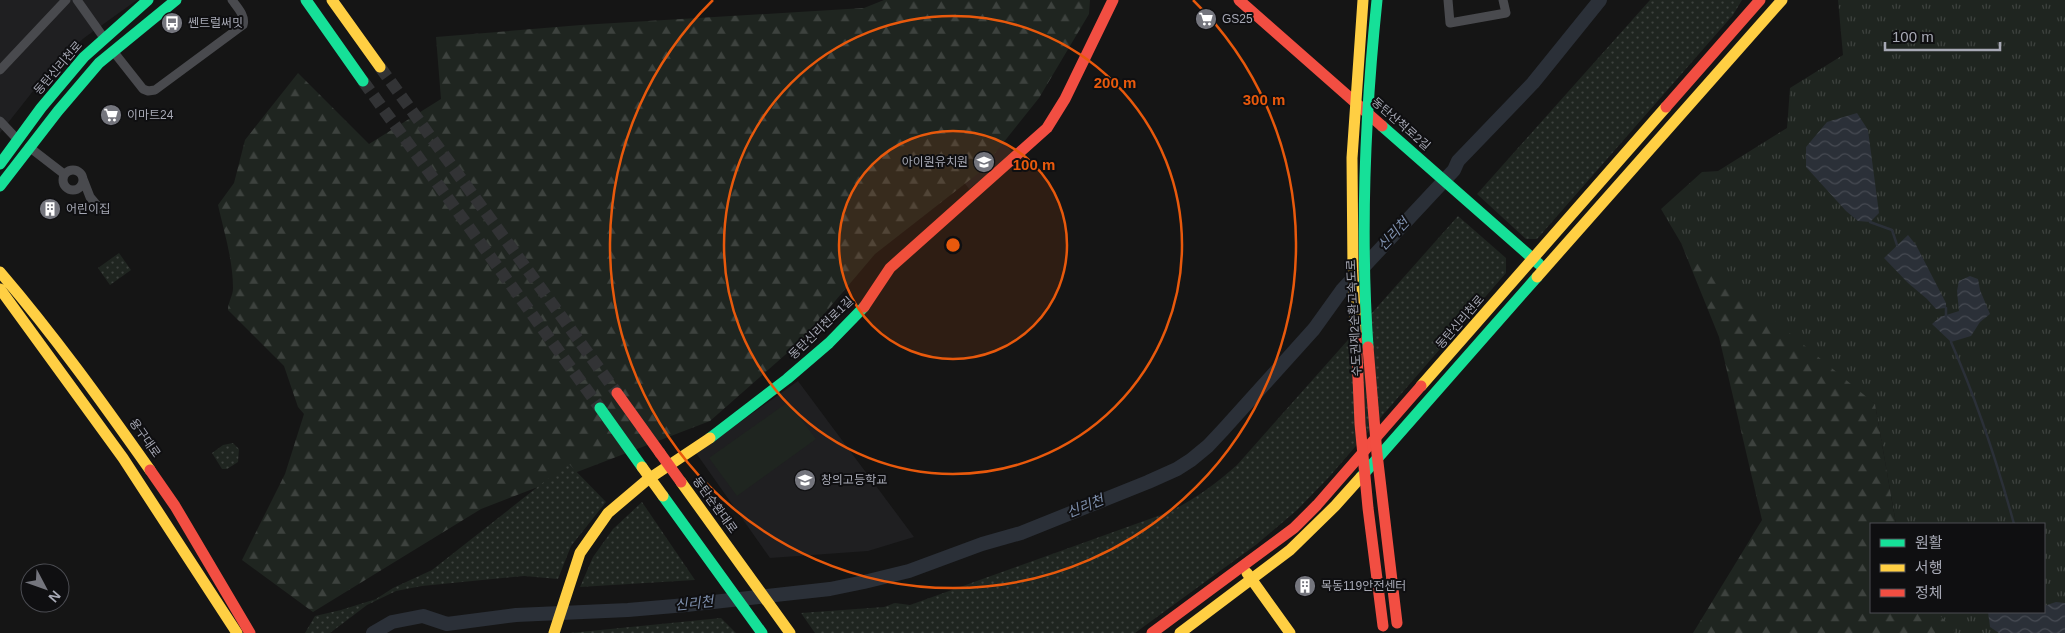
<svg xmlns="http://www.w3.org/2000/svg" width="2065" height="633" viewBox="0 0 2065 633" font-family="Arial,'Noto Sans KR',sans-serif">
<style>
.built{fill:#1f1f21}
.grass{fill:url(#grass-tufts)}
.forest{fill:url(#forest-firs)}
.park{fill:url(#park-dots)}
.pitch{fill:#1f2520}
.water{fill:url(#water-waves)}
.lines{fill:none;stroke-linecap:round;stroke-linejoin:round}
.stream{stroke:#2b3038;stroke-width:2.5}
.river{stroke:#2b3038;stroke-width:14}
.secondary-tunnel{stroke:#323335;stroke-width:12;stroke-dasharray:12 6;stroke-linecap:butt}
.street{stroke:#494a4e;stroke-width:9}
.fast{stroke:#16e098;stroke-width:11}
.slow{stroke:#ffcf43;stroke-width:11}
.jam{stroke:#f24e42;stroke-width:11}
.fast-bridge{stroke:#16e098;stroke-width:11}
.slow-bridge{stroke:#ffcf43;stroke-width:11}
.jam-bridge{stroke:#f24e42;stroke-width:11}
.ring{fill:none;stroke:#e8590c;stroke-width:2.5}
.labels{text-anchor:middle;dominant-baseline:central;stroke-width:4;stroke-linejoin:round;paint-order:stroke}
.poi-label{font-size:12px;fill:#a7a9b5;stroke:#0f0f11;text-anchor:start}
.street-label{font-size:12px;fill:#a7a9b5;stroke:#0f0f11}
.water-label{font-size:14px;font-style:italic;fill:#7f91af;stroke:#0f0f11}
.centre{fill:#e8590c;stroke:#0f0f11;stroke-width:2.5}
.ring-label{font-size:15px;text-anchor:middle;font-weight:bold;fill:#e8590c;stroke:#0f0f11;stroke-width:4;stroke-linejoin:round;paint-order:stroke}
</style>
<defs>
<pattern id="grass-tufts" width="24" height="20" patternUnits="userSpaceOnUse" patternTransform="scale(1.25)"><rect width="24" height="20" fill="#1f2520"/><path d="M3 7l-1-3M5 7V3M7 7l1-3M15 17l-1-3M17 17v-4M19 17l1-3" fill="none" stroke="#3d423e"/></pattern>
<pattern id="forest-firs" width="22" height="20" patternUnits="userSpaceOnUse" patternTransform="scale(1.25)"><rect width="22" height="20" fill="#1f2520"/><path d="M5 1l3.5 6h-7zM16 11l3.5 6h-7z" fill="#3d423e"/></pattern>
<pattern id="park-dots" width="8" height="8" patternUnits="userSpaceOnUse" patternTransform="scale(1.25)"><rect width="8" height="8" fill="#1f2520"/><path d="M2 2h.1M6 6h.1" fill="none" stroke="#3d423e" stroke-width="1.8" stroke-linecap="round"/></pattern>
<pattern id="water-waves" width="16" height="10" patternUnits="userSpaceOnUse" patternTransform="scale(1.25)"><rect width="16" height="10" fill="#2b3038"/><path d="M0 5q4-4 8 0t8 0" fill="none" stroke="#474b53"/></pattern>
</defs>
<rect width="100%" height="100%" fill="#151515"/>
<path class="built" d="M0,0H137L84,38L52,67L0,133Z
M999,136L1014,154L969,189L954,169Z
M798,381L914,537L868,551L770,558L696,453Z"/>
<path class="grass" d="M1838,0H2065V633H1942L1926,612H2044V524H1896L1875,404L1771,328L1681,243L1661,209L1702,172L1718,171L1787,128L1790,88L1843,55Z"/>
<path class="forest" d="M884,0H1090L1089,14L1039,98L980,172L875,254L802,340L710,421L481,509L313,612L242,560L285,474L304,414L298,407L284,366L228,310C228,302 233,296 233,288C233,260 224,232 218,205L234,183L245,140L298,73L369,144L441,99L436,37L581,25L864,8Z
M1681,243L1875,404L1896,524H1871V612H1937L1956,633H1693L1762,520L1719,337Z"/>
<path class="park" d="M1650,0H1742L1733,15L1537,239H1526L1477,194Z
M1458,216L1506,258V273L1329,477L1297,510L1257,544L1135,633H815L801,613L884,607L895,603L910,605L1169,512C1195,499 1216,484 1237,465Z
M119,253L131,270L110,285L98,268Z
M233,443L239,449L238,462L227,469H222L212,453L223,445Z
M568,463L606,502L571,546L558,579L524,576L422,586L396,591L367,605L330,633H305L315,616L341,610L376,599L393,588L432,570Z
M642,502L695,580L580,587L593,557L613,529Z
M721,618L736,633H570Z"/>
<path class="pitch" d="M788,402L816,439L737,496L709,458Z"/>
<path class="water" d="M1857,113L1868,130L1879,213L1870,222L1858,221L1846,211L1806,167V147L1827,122Z
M1908,235L1916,245L1946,303V308L1936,309L1927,299L1908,283L1884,258Z
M1970,276L1978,279L1980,290L1990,314L1980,322L1971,336L1951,342L1932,324L1940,317L1959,311L1957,291L1959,281Z
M2056,602L2065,603V633H1999L1990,627L1988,612H2044V606Z"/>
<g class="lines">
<path class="stream" d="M1870,222L1892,230L1897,245
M1946,317V308
M1951,342C1977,401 1997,462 2014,524"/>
<path class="river" d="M373,633L392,622L423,616L447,624L516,615L628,610L686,605L830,589L864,582L909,571L982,544L1021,533L1148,482L1177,469L1191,460L1208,446L1223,430L1314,329L1342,290L1454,170L1458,161L1533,83L1600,0"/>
<path class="secondary-tunnel" d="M380,67L617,393
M363,81L600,408"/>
<path class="street" d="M77,0L104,38
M1448,0L1450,23L1506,13L1503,0
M113,51L143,89L148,91L155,90L243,25C246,16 237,7 232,0
M0,70L66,0
M0,121L18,140
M29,147L64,174
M63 180a10 10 0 1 1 20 0a10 10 0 1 1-20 0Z
M83,179L90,197L100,209"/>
<path class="fast" d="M306,0L363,81
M1382,126L1539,264
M0,164L41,108L84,57L148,0
M0,186L58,111L99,63L176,0
M600,408L642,467
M710,438L787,379L829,343L864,307
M1361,477L1537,277
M663,496L762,633"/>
<path class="slow" d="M332,0L380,67
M0,272C54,335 102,402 150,470
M1537,277L1782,0
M0,289L123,458L237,633
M1421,386L1666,107
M681,482L790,633
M1247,573L1290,633
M554,633L580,553L608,513L647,480L710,438
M1180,633L1290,550L1335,506L1361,477"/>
<path class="jam" d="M1239,0L1382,126
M1666,107L1760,0
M864,307L890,268L1047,128L1065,99L1113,0
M617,393L660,453
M150,470L175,506L250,633
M1152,633L1294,528L1317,505L1421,386"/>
<path class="fast-bridge" d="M1368,347C1360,231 1365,115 1377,0"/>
<path class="slow-bridge" d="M1356,333L1353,271L1352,158L1363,0
M642,467L663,496"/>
<path class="jam-bridge" d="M1356,333L1360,424L1368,508L1383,626
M1368,347L1377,454L1397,623
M660,453L681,482"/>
</g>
<circle cx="953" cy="245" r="114" fill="#e8590c" fill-opacity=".12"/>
<g class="ring">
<circle cx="953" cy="245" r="114"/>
<circle cx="953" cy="245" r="229"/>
<path d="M1193 0A343 343 0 1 1 713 0"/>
</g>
<defs>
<g id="supermarket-disc" transform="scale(1.125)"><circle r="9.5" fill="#74757d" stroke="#0f0f11"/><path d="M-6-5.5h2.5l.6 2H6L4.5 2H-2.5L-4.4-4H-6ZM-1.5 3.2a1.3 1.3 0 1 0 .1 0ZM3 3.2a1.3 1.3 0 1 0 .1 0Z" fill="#fff"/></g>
<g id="bus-disc" transform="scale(1.125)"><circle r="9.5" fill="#74757d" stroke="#0f0f11"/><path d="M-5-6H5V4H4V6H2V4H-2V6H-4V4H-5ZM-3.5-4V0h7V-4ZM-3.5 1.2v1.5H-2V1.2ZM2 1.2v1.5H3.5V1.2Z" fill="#fff"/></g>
<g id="school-disc" transform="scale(1.125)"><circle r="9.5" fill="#74757d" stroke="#0f0f11"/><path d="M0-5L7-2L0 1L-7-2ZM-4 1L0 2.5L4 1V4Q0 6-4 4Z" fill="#fff"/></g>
<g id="building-disc" transform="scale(1.125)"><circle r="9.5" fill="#74757d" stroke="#0f0f11"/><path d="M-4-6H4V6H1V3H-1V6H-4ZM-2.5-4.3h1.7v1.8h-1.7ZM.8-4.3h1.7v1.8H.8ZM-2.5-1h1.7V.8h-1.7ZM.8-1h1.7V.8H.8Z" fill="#fff"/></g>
</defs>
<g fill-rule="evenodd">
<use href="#supermarket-disc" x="1206" y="19"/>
<use href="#bus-disc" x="172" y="23"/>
<use href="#supermarket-disc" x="111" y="115"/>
<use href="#school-disc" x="984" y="162"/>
<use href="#building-disc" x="50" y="209"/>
<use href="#school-disc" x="805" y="480"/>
<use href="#building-disc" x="1305" y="586"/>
</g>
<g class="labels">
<g class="poi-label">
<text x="1222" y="19">GS25</text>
<text x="188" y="23">쎈트럴써밋</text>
<text x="127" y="115">이마트24</text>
<text x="968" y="162" text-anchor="end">아이원유치원</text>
<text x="66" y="209">어린이집</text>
<text x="821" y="480">창의고등학교</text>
<text x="1321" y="586">목동119안전센터</text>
</g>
<g class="street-label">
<text transform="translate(58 68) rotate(-49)">동탄신리천로</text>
<text transform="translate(1401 124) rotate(41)">동탄산척로2길</text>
<text transform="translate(1354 318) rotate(-93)">수도권제2순환고속도로</text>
<text transform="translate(1460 322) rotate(-49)">동탄신리천로</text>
<text transform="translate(821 328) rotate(-44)">동탄신리천로1길</text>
<text transform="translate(145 438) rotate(55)">용구대로</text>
<text transform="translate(715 505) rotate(54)">동탄순환대로</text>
</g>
<g class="water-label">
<text transform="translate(1393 234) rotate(-47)">신리천</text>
<text transform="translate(1085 506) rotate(-22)">신리천</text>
<text transform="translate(694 603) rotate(-6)">신리천</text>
</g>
</g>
<circle cx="953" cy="245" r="8" class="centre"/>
<g class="ring-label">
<text x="1115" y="88">200 m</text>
<text x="1264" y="105">300 m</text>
<text x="1034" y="170">100 m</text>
</g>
<rect x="1870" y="523" width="175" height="90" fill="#0f0f11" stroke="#4c4d53"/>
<rect x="1880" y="539" width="25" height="8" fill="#16e098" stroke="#4c4d53"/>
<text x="1915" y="548" font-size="15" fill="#a7a9b5">원활</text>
<rect x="1880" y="564" width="25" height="8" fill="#ffcf43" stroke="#4c4d53"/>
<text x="1915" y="573" font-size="15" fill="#a7a9b5">서행</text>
<rect x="1880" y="589" width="25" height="8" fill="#f24e42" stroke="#4c4d53"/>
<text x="1915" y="598" font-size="15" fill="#a7a9b5">정체</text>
<g transform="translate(45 588) rotate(131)"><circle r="24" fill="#0f0f11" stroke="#4c4d53"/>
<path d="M0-4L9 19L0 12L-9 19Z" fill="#74757d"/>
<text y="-8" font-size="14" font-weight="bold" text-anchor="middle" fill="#a7a9b5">N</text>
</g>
<path d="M1885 42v8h115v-8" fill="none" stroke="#a7a9b5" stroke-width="2.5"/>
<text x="1892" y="42" font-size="15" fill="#a7a9b5" stroke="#0f0f11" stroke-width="4" paint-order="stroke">100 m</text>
</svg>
